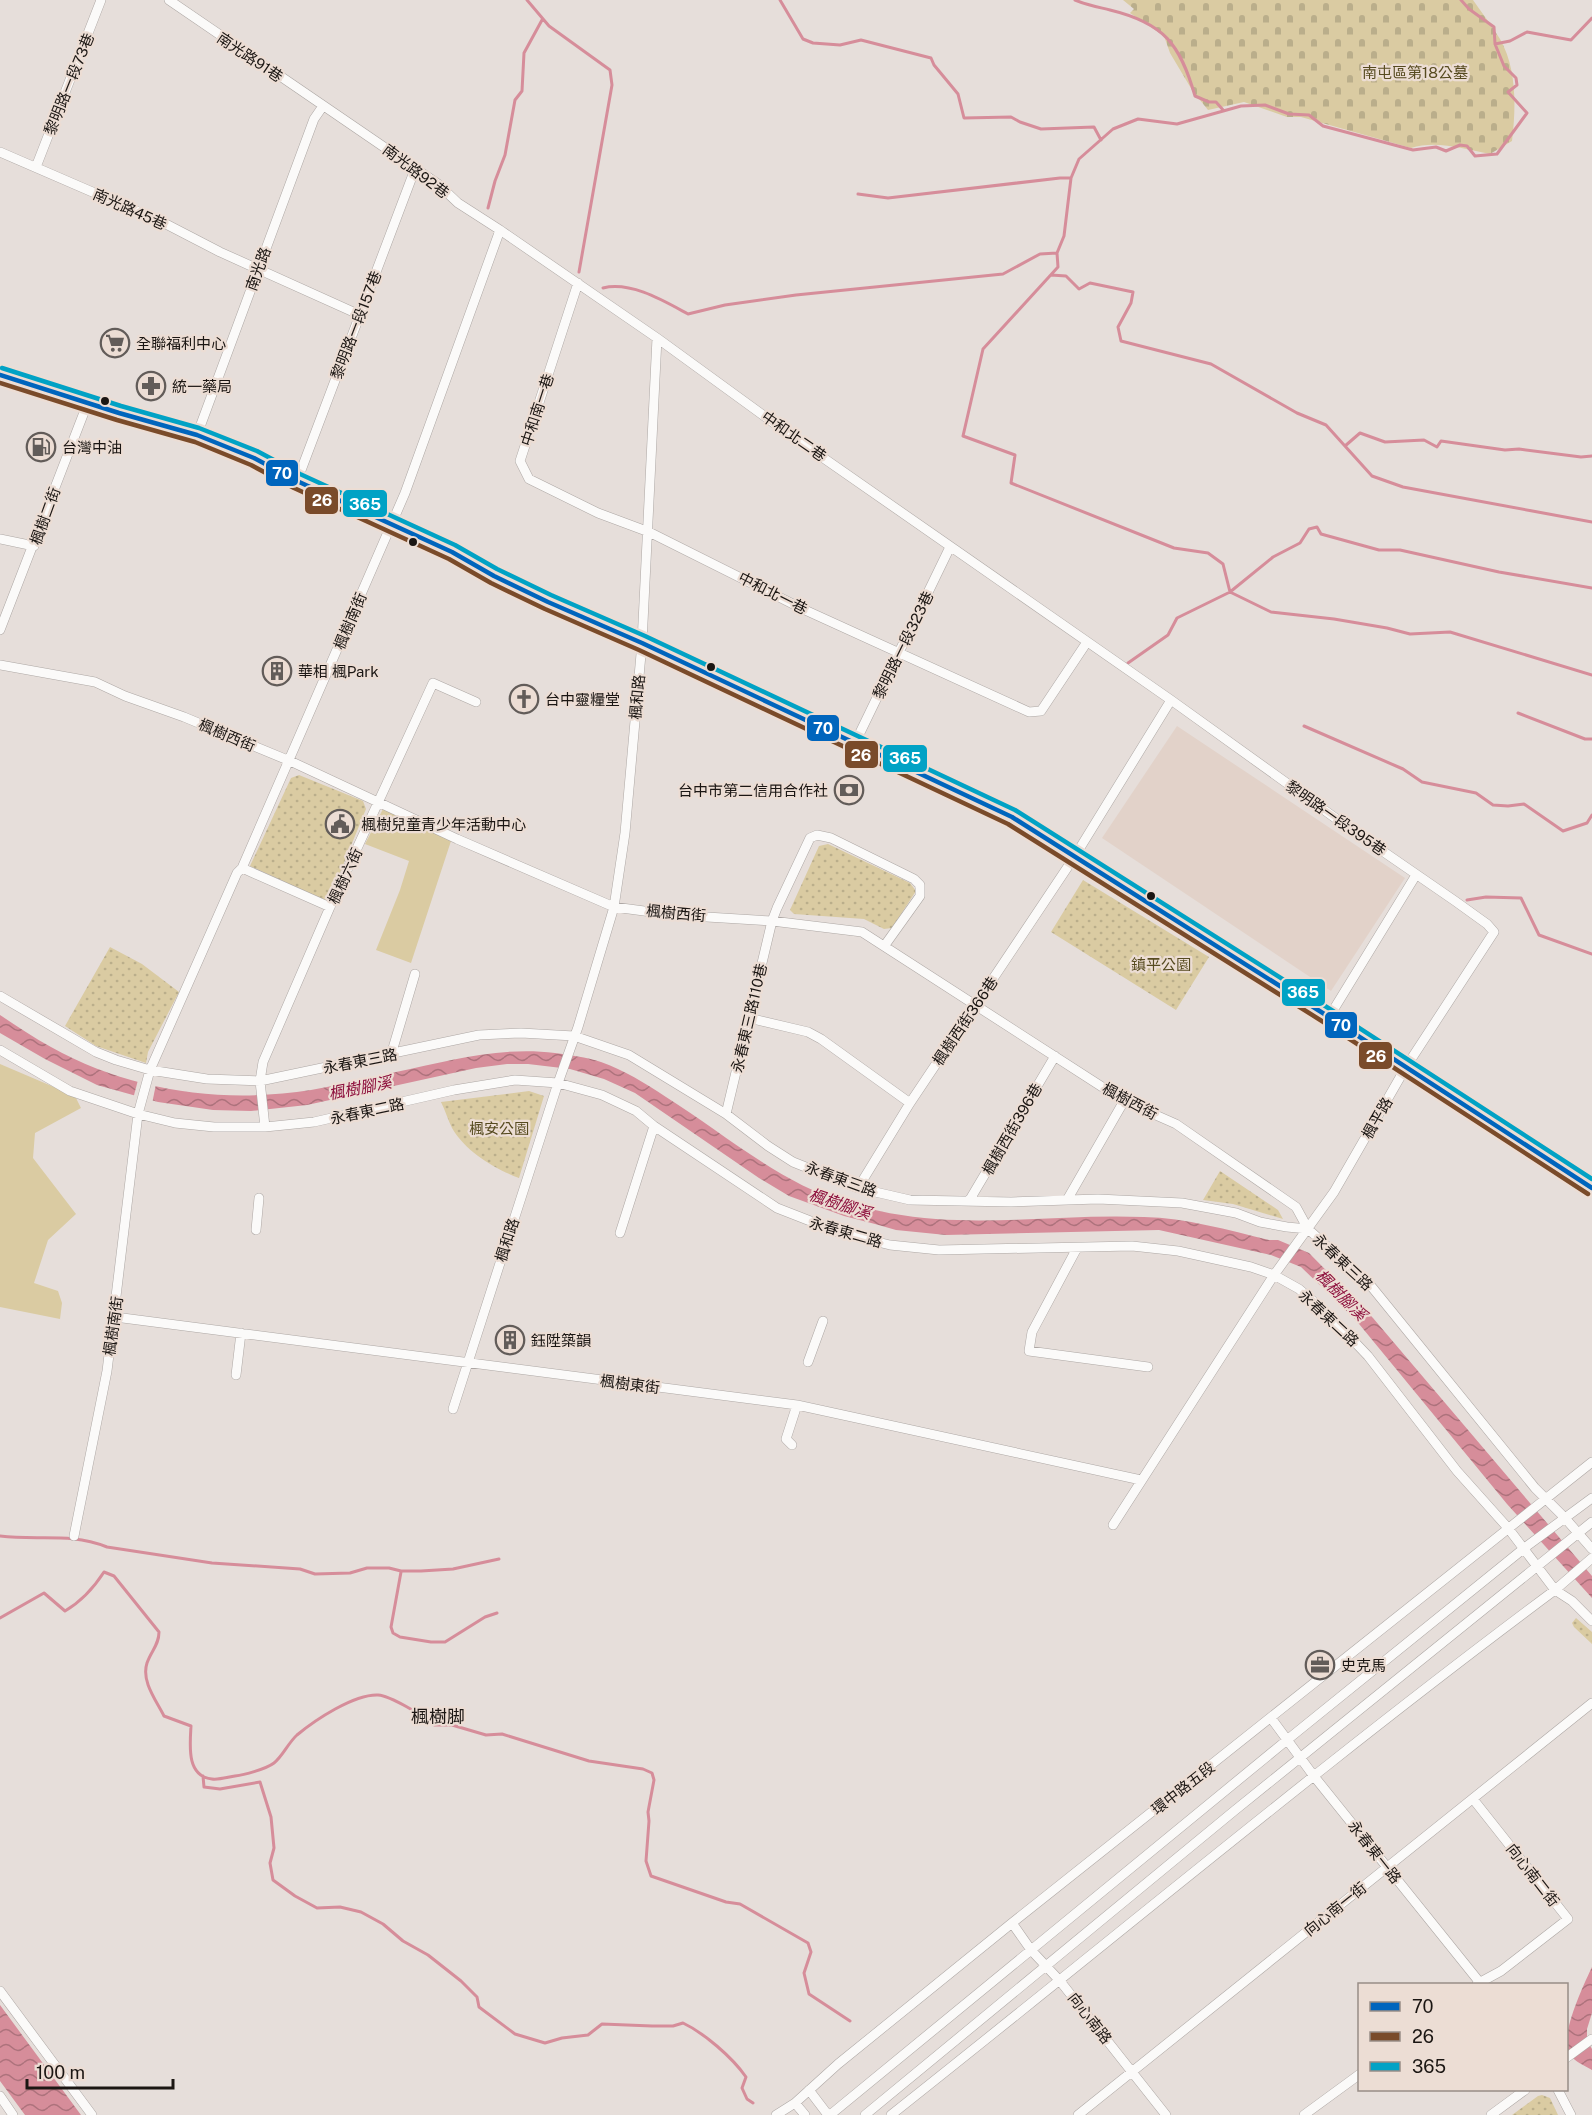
<svg xmlns="http://www.w3.org/2000/svg" width="1592" height="2115" viewBox="0 0 1592 2115" font-family="'Public Sans','Noto Sans TC',sans-serif">
<style>
.built{fill:#e2d2c9}
.grass{fill:#dacba2}
.cemetery{fill:url(#cemetery-stones)}
.park{fill:url(#park-dots)}
.water{fill:url(#water-waves)}
.pier{fill:#e6deda}
.lines{fill:none;stroke-linecap:round;stroke-linejoin:round}
.stream{stroke:#d68d9a;stroke-width:3}
.minor-casing{stroke:#ada7a4;stroke-width:10}
.major-casing{stroke:#9d9284;stroke-width:14}
.minor{stroke:#fbfaf9;stroke-width:9}
.major{stroke:#e3ded7;stroke-width:12}
.bus-1-casing{stroke:#ecddd4;stroke-width:9}
.bus-2-casing{stroke:#ecddd4;stroke-width:9}
.bus-3-casing{stroke:#ecddd4;stroke-width:9}
.bus-1{stroke:#0065bd;stroke-width:4.5}
.bus-2{stroke:#7a4b2a;stroke-width:4.5}
.bus-3{stroke:#01a2c5;stroke-width:4.5}
.bus-dot{fill:#1b1613;stroke:#ecddd4;stroke-width:2}
.labels{text-anchor:middle;dominant-baseline:central;stroke-width:4.5;stroke-linejoin:round;paint-order:stroke}
.street-label{font-size:15px;fill:#1b1613;stroke:#ecddd4}
.park-label{font-size:15px;fill:#574b20;stroke:#ecddd4}
.poi-label{font-size:15px;fill:#1b1613;stroke:#ecddd4;text-anchor:start}
.water-label{font-size:16px;font-style:italic;fill:#8d0f3c;stroke:#ecddd4}
.quarter-label{font-size:18px;fill:#1b1613;stroke:#ecddd4}
.line-badge{stroke:#ecddd4;stroke-width:2}
.badge-label{font-size:16px;text-anchor:middle;font-weight:bold;fill:#fff}
</style>
<defs>
<pattern id="cemetery-stones" width="16" height="16" patternUnits="userSpaceOnUse" patternTransform="scale(1.5)"><rect width="16" height="16" fill="#dacba2"/><path d="M2 7V4a2 2 0 0 1 4 0v3zM10 15v-3a2 2 0 0 1 4 0v3z" fill="#baae8b"/></pattern>
<pattern id="park-dots" width="8" height="8" patternUnits="userSpaceOnUse" patternTransform="scale(1.5)"><rect width="8" height="8" fill="#dacba2"/><path d="M2 2h.1M6 6h.1" fill="none" stroke="#baae8b" stroke-width="1.8" stroke-linecap="round"/></pattern>
<pattern id="water-waves" width="16" height="10" patternUnits="userSpaceOnUse" patternTransform="scale(1.5)"><rect width="16" height="10" fill="#d68d9a"/><path d="M0 5q4-4 8 0t8 0" fill="none" stroke="#ad727c"/></pattern>
</defs>
<rect width="100%" height="100%" fill="#e6deda"/>
<path class="built" d="M1177,726L1405,878L1331,991L1102,838Z"/>
<path class="grass" d="M383,809L451,841L411,963L376,950L400,890L409,861L365,844Z
M0,1064L75,1096L81,1108L35,1133L33,1158L76,1214L48,1240L34,1283L58,1291L62,1303L60,1319L0,1307Z"/>
<path class="cemetery" d="M1123,0H1473C1482,13 1492,26 1500,39C1517,69 1516,107 1512,141L1490,154C1464,149 1436,140 1411,148L1301,117H1287L1244,102L1208,110L1192,90L1170,53L1164,36L1130,13L1134,9Z"/>
<path class="park" d="M299,775L363,801L366,809L328,902L250,866L291,778Z
M828,844L910,883L916,891L892,928L884,929L864,919L794,914L790,910L819,846Z
M1083,880L1209,957L1176,1010L1051,932Z
M110,947L142,964L179,992L148,1052L146,1063L96,1046L65,1026Z
M529,1091L544,1096L519,1178C495,1169 466,1152 452,1128C448,1120 445,1110 441,1102Z
M1220,1171L1278,1210L1283,1219L1233,1204L1203,1200Z
M1576,1618L1592,1632V1644L1574,1627L1572,1623Z
M1542,2095L1550,2098L1558,2115H1512L1538,2096Z"/>
<path class="water" d="M0,1015C17,1026 34,1038 51,1047C130,1091 222,1104 311,1090C339,1085 368,1078 396,1072C449,1061 501,1046 555,1053C570,1055 586,1057 601,1062C624,1070 645,1083 666,1097C722,1132 780,1183 844,1202C875,1211 905,1217 936,1219C1005,1224 1075,1214 1144,1217C1186,1218 1228,1230 1269,1240H1278L1309,1253L1373,1318L1592,1576V1598L1507,1504L1355,1319L1301,1267L1271,1255L1159,1230L946,1235L896,1230L875,1224L844,1216L789,1196L759,1178L635,1093L604,1079L570,1069L528,1064H507L476,1068L307,1105L251,1111L213,1110L158,1102L97,1085L45,1059L0,1033Z
M1592,1967V2013L1587,2029V2041L1592,2049V2070C1584,2065 1574,2062 1569,2053C1559,2037 1584,1984 1592,1967Z
M0,2005L81,2115H25L0,2081Z"/>
<path class="pier" d="M138,1080L156,1084L152,1104L133,1099Z"/>
<g class="lines">
<path class="stream" d="M527,0L549,26L610,70L612,85L579,272
M780,0L803,39L813,43L840,45L861,40L931,58L934,65L958,94L964,118L1011,117L1020,122L1041,129L1094,127L1101,140
M1075,0C1087,5 1098,7 1110,10C1164,23 1180,44 1195,96L1209,102H1216L1224,111
M1461,0L1469,9L1494,27L1495,44L1510,41L1527,32L1571,40L1592,18
M858,194L888,198L1060,178H1071
M488,208L495,181L505,155L515,100L522,91L524,53L542,20
M1057,253L1064,236L1071,178L1079,159L1113,129L1138,119L1177,124L1241,106L1265,105L1289,114L1309,115L1323,126L1413,150L1436,147L1446,151L1460,145L1467,146L1475,156L1497,154L1527,113L1508,92L1517,85L1516,78L1504,66L1495,44
M1051,275L1066,276L1079,289L1090,283L1133,292L1131,303L1118,327L1121,341L1211,364L1297,413L1326,425L1372,476L1403,487L1592,522
M603,288C631,281 664,301 688,314L725,305L796,295L1003,274L1040,254L1057,253L1058,267L983,349L963,436L1015,455L1011,483L1174,548L1208,553L1223,564L1230,592L1271,612L1334,619L1387,628L1410,634L1450,632L1592,675
M1345,446L1360,433L1385,442L1424,440L1437,447L1441,441L1505,450L1519,449L1581,457L1592,456
M1128,663L1168,635L1177,618L1230,592L1273,557L1300,543L1309,529L1317,527L1321,534L1379,550H1400L1499,572L1592,588
M1518,713L1585,739H1592
M1304,726L1403,769L1422,782L1476,793L1493,805L1508,806L1524,804L1563,831L1587,823L1592,815
M1467,900L1486,897L1521,898L1539,935L1592,954
M0,1536C39,1541 69,1532 107,1547L212,1563L300,1569L315,1574L350,1573L367,1568H389L401,1571H421L453,1569L499,1559
M401,1572L391,1627L393,1633L400,1637L431,1642H445L485,1617L497,1613
M0,1618L44,1593L65,1611C82,1601 93,1589 104,1572L114,1576L159,1632C159,1645 151,1651 147,1663C141,1681 156,1700 164,1716L191,1726C190,1745 186,1776 212,1779C219,1780 228,1777 235,1776C244,1775 266,1769 274,1763C283,1756 288,1743 297,1735C315,1720 354,1694 378,1695C391,1696 424,1716 434,1725H452L486,1735L502,1734L589,1761L643,1769L652,1773L654,1780L648,1812L649,1821L646,1861L651,1876L726,1902L740,1904L808,1943L811,1952L804,1973L809,1994L850,2021
M203,1776L204,1787L220,1789L260,1782L271,1817L274,1848L270,1863L273,1880L295,1896L317,1908L340,1907L361,1912L383,1924L403,1941L428,1955L461,1981L477,1997L479,2007L515,2034L545,2043L562,2038L588,2035L602,2024L652,2026H673L683,2023C704,2033 732,2057 746,2077L742,2088L747,2099L753,2103"/>
<g class="minor-casing">
<path id="minor" d="M169,0L438,184L458,203L500,230L657,338L789,434L1171,700L1352,830L1455,901L1487,924L1494,932L1406,1067L1334,1192L1274,1275L1113,1525
M0,152L164,223L220,252L360,315
M36,167L101,0
M578,283L520,461L529,479L598,513L649,532L805,610L1029,712L1041,711L1087,642
M197,435L314,119L323,106
M297,481L415,169
M0,539L34,546
M0,630L88,402
M0,665L95,682L125,696L184,717L290,761L457,839L614,907L674,915L772,921L862,932L1124,1101L1176,1124L1296,1207L1308,1229
M855,743L950,547
M242,868L330,907
M0,996L96,1052L116,1060L150,1070L207,1079L260,1081L479,1035L521,1033L574,1036L629,1055L726,1114L768,1146L793,1162L858,1188L910,1200L1011,1202L1098,1199L1182,1203L1236,1213L1260,1222L1287,1227L1308,1229L1371,1286L1535,1488L1565,1518L1592,1549
M1329,1017L1416,875
M749,1018L808,1032L821,1039L910,1103
M0,1050L70,1091L138,1114L175,1123L214,1127H265L314,1122L454,1090L515,1080L558,1083L602,1095L636,1111L654,1126L777,1208L841,1233L890,1245L939,1250L1132,1246L1178,1251L1251,1267L1274,1275L1299,1289L1327,1313L1368,1356L1457,1471L1508,1528L1555,1590L1572,1601L1592,1621
M391,1055L415,974
M726,1114L772,921L777,908L810,838L817,835L831,838L914,879L920,885V896L885,945
M265,1127L260,1081L263,1062L330,907L433,683L476,702
M858,1188L910,1103L1075,856L1171,700
M1067,1200L1124,1101
M969,1201L1055,1056
M256,1230L259,1198
M620,1233L654,1126
M1077,1248L1032,1332L1029,1351L1148,1367
M115,1317L797,1405L1141,1480
M808,1362L823,1321
M236,1375L241,1333
M453,1409L558,1083L578,1027L614,907L625,833L642,643L657,338
M792,1445L786,1439L797,1405
M74,1536L107,1371L138,1114L150,1070L237,873L242,868L405,493L500,230
M1271,1718L1313,1775L1481,1984
M1473,1799L1568,1919L1501,1971L1477,1984
M1012,1923L1031,1950L1060,1981L1166,2115
M0,1991L92,2115
M1566,2058L1592,2039
M809,2090L828,2115
M1558,2090L1571,2115
M0,2096L13,2115
M795,2103L805,2115
M776,2115L795,2103L838,2064L1012,1923L1592,1462
M830,2115L1287,1740L1527,1546L1592,1498
M865,2115L1234,1811L1592,1522
M891,2115C1112,1940 1328,1759 1555,1590L1592,1558
M1078,2115L1592,1703
M1304,2115L1360,2074
M1491,2115L1525,2090"/>
</g>
<g class="major-casing">
<path id="major" d="M0,375L88,402L119,413L197,435L254,458L297,481L452,552L494,576L548,602L642,643L1012,817L1329,1017L1592,1188"/>
</g>
<use href="#minor" class="minor"/>
<use href="#major" class="major"/>
<g class="bus-1-casing">
<path id="bus-1" d="M0,375L119,413L197,435L254,458L297,481L452,552L494,576L548,602L642,643L1012,817L1329,1017L1592,1188"/>
</g>
<g class="bus-2-casing">
<path id="bus-2" d="M0,383L117,420L195,442L251,465L294,488L449,559L491,583L545,609L639,650L1008,824L1325,1023L1588,1194"/>
</g>
<g class="bus-3-casing">
<path id="bus-3" d="M2,368L121,406L199,428L257,451L300,474L455,545L497,569L551,595L645,636L1015,810L1333,1011L1592,1179"/>
</g>
<use href="#bus-1" class="bus-1"/>
<use href="#bus-2" class="bus-2"/>
<use href="#bus-3" class="bus-3"/>
</g>
<defs>
<g id="supermarket-ring" transform="scale(1.5)"><circle r="9.5" fill="#ecddd4" stroke="#625c59" stroke-width="1.5"/><path d="M-6-5.5h2.5l.6 2H6L4.5 2H-2.5L-4.4-4H-6ZM-1.5 3.2a1.3 1.3 0 1 0 .1 0ZM3 3.2a1.3 1.3 0 1 0 .1 0Z" fill="#625c59"/></g>
<g id="pharmacy-ring" transform="scale(1.5)"><circle r="9.5" fill="#ecddd4" stroke="#625c59" stroke-width="1.5"/><path d="M-2-6h4v4h4v4h-4v4h-4v-4h-4v-4h4Z" fill="#625c59"/></g>
<g id="fuel-ring" transform="scale(1.5)"><circle r="9.5" fill="#ecddd4" stroke="#625c59" stroke-width="1.5"/><path d="M-5.5-6h7V0h2V4h1.3V-2.5L3-4.5l.8-.8L6-3V5H2.5V1h-1V6h-7ZM-4.2-4.7v3.2H.2V-4.7Z" fill="#625c59"/></g>
<g id="building-ring" transform="scale(1.5)"><circle r="9.5" fill="#ecddd4" stroke="#625c59" stroke-width="1.5"/><path d="M-4-6H4V6H1V3H-1V6H-4ZM-2.5-4.3h1.7v1.8h-1.7ZM.8-4.3h1.7v1.8H.8ZM-2.5-1h1.7V.8h-1.7ZM.8-1h1.7V.8H.8Z" fill="#625c59"/></g>
<g id="church-ring" transform="scale(1.5)"><circle r="9.5" fill="#ecddd4" stroke="#625c59" stroke-width="1.5"/><path d="M-1.2-6h2.4v3.5h3.3v2.4h-3.3V6h-2.4V-.1h-3.3v-2.4h3.3Z" fill="#625c59"/></g>
<g id="bank-ring" transform="scale(1.5)"><circle r="9.5" fill="#ecddd4" stroke="#625c59" stroke-width="1.5"/><path d="M-6-4H6V4H-6ZM0-2.3a2.3 2.3 0 1 0 0 4.6a2.3 2.3 0 1 0 0-4.6Z" fill="#625c59"/></g>
<g id="civic-ring" transform="scale(1.5)"><circle r="9.5" fill="#ecddd4" stroke="#625c59" stroke-width="1.5"/><path d="M-.6-6.5H3V-4.5H.6V-3L4-1V1h2V6H-6V1h2V-1L-.6-3ZM-1.2 2.5V6h2.4V2.5Z" fill="#625c59"/></g>
<g id="office-ring" transform="scale(1.5)"><circle r="9.5" fill="#ecddd4" stroke="#625c59" stroke-width="1.5"/><path d="M-6-3h4V-5.5h4V-3h4V5H-6ZM-1-4.5V-3h2v-1.5ZM-6 0V1H6V0Z" fill="#625c59"/></g>
</defs>
<g fill-rule="evenodd">
<use href="#supermarket-ring" x="115" y="343"/>
<use href="#pharmacy-ring" x="151" y="386"/>
<use href="#fuel-ring" x="41" y="447"/>
<use href="#building-ring" x="277" y="671"/>
<use href="#church-ring" x="524" y="699"/>
<use href="#bank-ring" x="849" y="790"/>
<use href="#civic-ring" x="340" y="824"/>
<use href="#building-ring" x="510" y="1340"/>
<use href="#office-ring" x="1320" y="1665"/>
</g>
<g class="bus-dot">
<circle cx="105" cy="401" r="5"/>
<circle cx="413" cy="542" r="5"/>
<circle cx="711" cy="667" r="5"/>
<circle cx="1151" cy="896" r="5"/>
</g>
<g class="labels">
<g class="street-label">
<text transform="translate(250 57) rotate(34)">南光路91巷</text>
<text transform="translate(69 84) rotate(-68)">黎明路一段73巷</text>
<text transform="translate(416 171) rotate(37)">南光路92巷</text>
<text transform="translate(130 209) rotate(24)">南光路45巷</text>
<text transform="translate(258 269) rotate(-70)">南光路</text>
<text transform="translate(356 325) rotate(-69)">黎明路一段157巷</text>
<text transform="translate(537 410) rotate(-72)">中和南一巷</text>
<text transform="translate(794 436) rotate(35)">中和北二巷</text>
<text transform="translate(45 516) rotate(-70)">楓樹二街</text>
<text transform="translate(773 593) rotate(27)">中和北一巷</text>
<text transform="translate(350 621) rotate(-67)">楓樹南街</text>
<text transform="translate(903 645) rotate(-64)">黎明路一段323巷</text>
<text transform="translate(637 697) rotate(-85)">楓和路</text>
<text transform="translate(227 735) rotate(23)">楓樹西街</text>
<text transform="translate(1336 818) rotate(35)">黎明路一段395巷</text>
<text transform="translate(345 876) rotate(-65)">楓樹六街</text>
<text transform="translate(676 913) rotate(5)">楓樹西街</text>
<text transform="translate(749 1018) rotate(-77)">永春東三路110巷</text>
<text transform="translate(965 1021) rotate(-56)">楓樹西街366巷</text>
<text transform="translate(360 1061) rotate(-11)">永春東三路</text>
<text transform="translate(1130 1101) rotate(28)">楓樹西街</text>
<text transform="translate(367 1111) rotate(-12)">永春東二路</text>
<text transform="translate(1377 1118) rotate(-60)">楓平路</text>
<text transform="translate(1012 1129) rotate(-60)">楓樹西街396巷</text>
<text transform="translate(841 1179) rotate(20)">永春東三路</text>
<text transform="translate(846 1232) rotate(16)">永春東二路</text>
<text transform="translate(507 1240) rotate(-72)">楓和路</text>
<text transform="translate(1343 1262) rotate(43)">永春東三路</text>
<text transform="translate(1329 1318) rotate(43)">永春東二路</text>
<text transform="translate(113 1326) rotate(-82)">楓樹南街</text>
<text transform="translate(630 1384) rotate(7)">楓樹東街</text>
<text transform="translate(1183 1788) rotate(-38)">環中路五段</text>
<text transform="translate(1375 1852) rotate(52)">永春東一路</text>
<text transform="translate(1533 1875) rotate(52)">向心南二街</text>
<text transform="translate(1335 1909) rotate(-39)">向心南一街</text>
<text transform="translate(1090 2018) rotate(52)">向心南路</text>
</g>
<g class="park-label">
<text x="1415" y="72">南屯區第18公墓</text>
<text x="1161" y="964">鎮平公園</text>
<text x="499" y="1128">楓安公園</text>
</g>
<g class="poi-label">
<text x="136" y="343">全聯福利中心</text>
<text x="172" y="386">統一藥局</text>
<text x="62" y="447">台灣中油</text>
<text x="298" y="671">華相 楓Park</text>
<text x="545" y="699">台中靈糧堂</text>
<text x="828" y="790" text-anchor="end">台中市第二信用合作社</text>
<text x="361" y="824">楓樹兒童青少年活動中心</text>
<text x="531" y="1340">鈺陞築韻</text>
<text x="1341" y="1665">史克馬</text>
</g>
<g class="water-label">
<text transform="translate(360 1088) rotate(-11)">楓樹腳溪</text>
<text transform="translate(840 1204) rotate(18)">楓樹腳溪</text>
<text transform="translate(1341 1295) rotate(45)">楓樹腳溪</text>
</g>
<g class="quarter-label">
<text x="438" y="1716">楓樹脚</text>
</g>
</g>
<g class="line-badge">
<rect x="265" y="459" width="34" height="28" rx="6" fill="#0065bd"/>
<rect x="304" y="486" width="35" height="29" rx="6" fill="#7a4b2a"/>
<rect x="342" y="489" width="46" height="29" rx="6" fill="#01a2c5"/>
<rect x="806" y="714" width="34" height="28" rx="6" fill="#0065bd"/>
<rect x="844" y="740" width="35" height="29" rx="6" fill="#7a4b2a"/>
<rect x="882" y="744" width="46" height="29" rx="6" fill="#01a2c5"/>
<rect x="1281" y="978" width="45" height="29" rx="6" fill="#01a2c5"/>
<rect x="1324" y="1011" width="34" height="28" rx="6" fill="#0065bd"/>
<rect x="1358" y="1041" width="35" height="29" rx="6" fill="#7a4b2a"/>
</g>
<g class="badge-label">
<text x="282" y="479">70</text>
<text x="322" y="506">26</text>
<text x="365" y="510">365</text>
<text x="823" y="734">70</text>
<text x="861" y="761">26</text>
<text x="905" y="764">365</text>
<text x="1303" y="998">365</text>
<text x="1341" y="1031">70</text>
<text x="1376" y="1062">26</text>
</g>
<rect x="1358" y="1983" width="210" height="108" fill="#ecddd4" stroke="#988d87" stroke-width="1.5"/>
<rect x="1370" y="2002" width="30" height="9" fill="#0065bd" stroke="#988d87" stroke-width="1.5"/>
<text x="1412" y="2013" font-size="18" fill="#1b1613">70</text>
<rect x="1370" y="2032" width="30" height="9" fill="#7a4b2a" stroke="#988d87" stroke-width="1.5"/>
<text x="1412" y="2043" font-size="18" fill="#1b1613">26</text>
<rect x="1370" y="2062" width="30" height="9" fill="#01a2c5" stroke="#988d87" stroke-width="1.5"/>
<text x="1412" y="2073" font-size="18" fill="#1b1613">365</text>
<path d="M27 2079v9h146v-9" fill="none" stroke="#1b1613" stroke-width="3"/>
<text x="36" y="2079" font-size="18" fill="#1b1613" stroke="#ecddd4" stroke-width="4.5" paint-order="stroke">100 m</text>
</svg>
